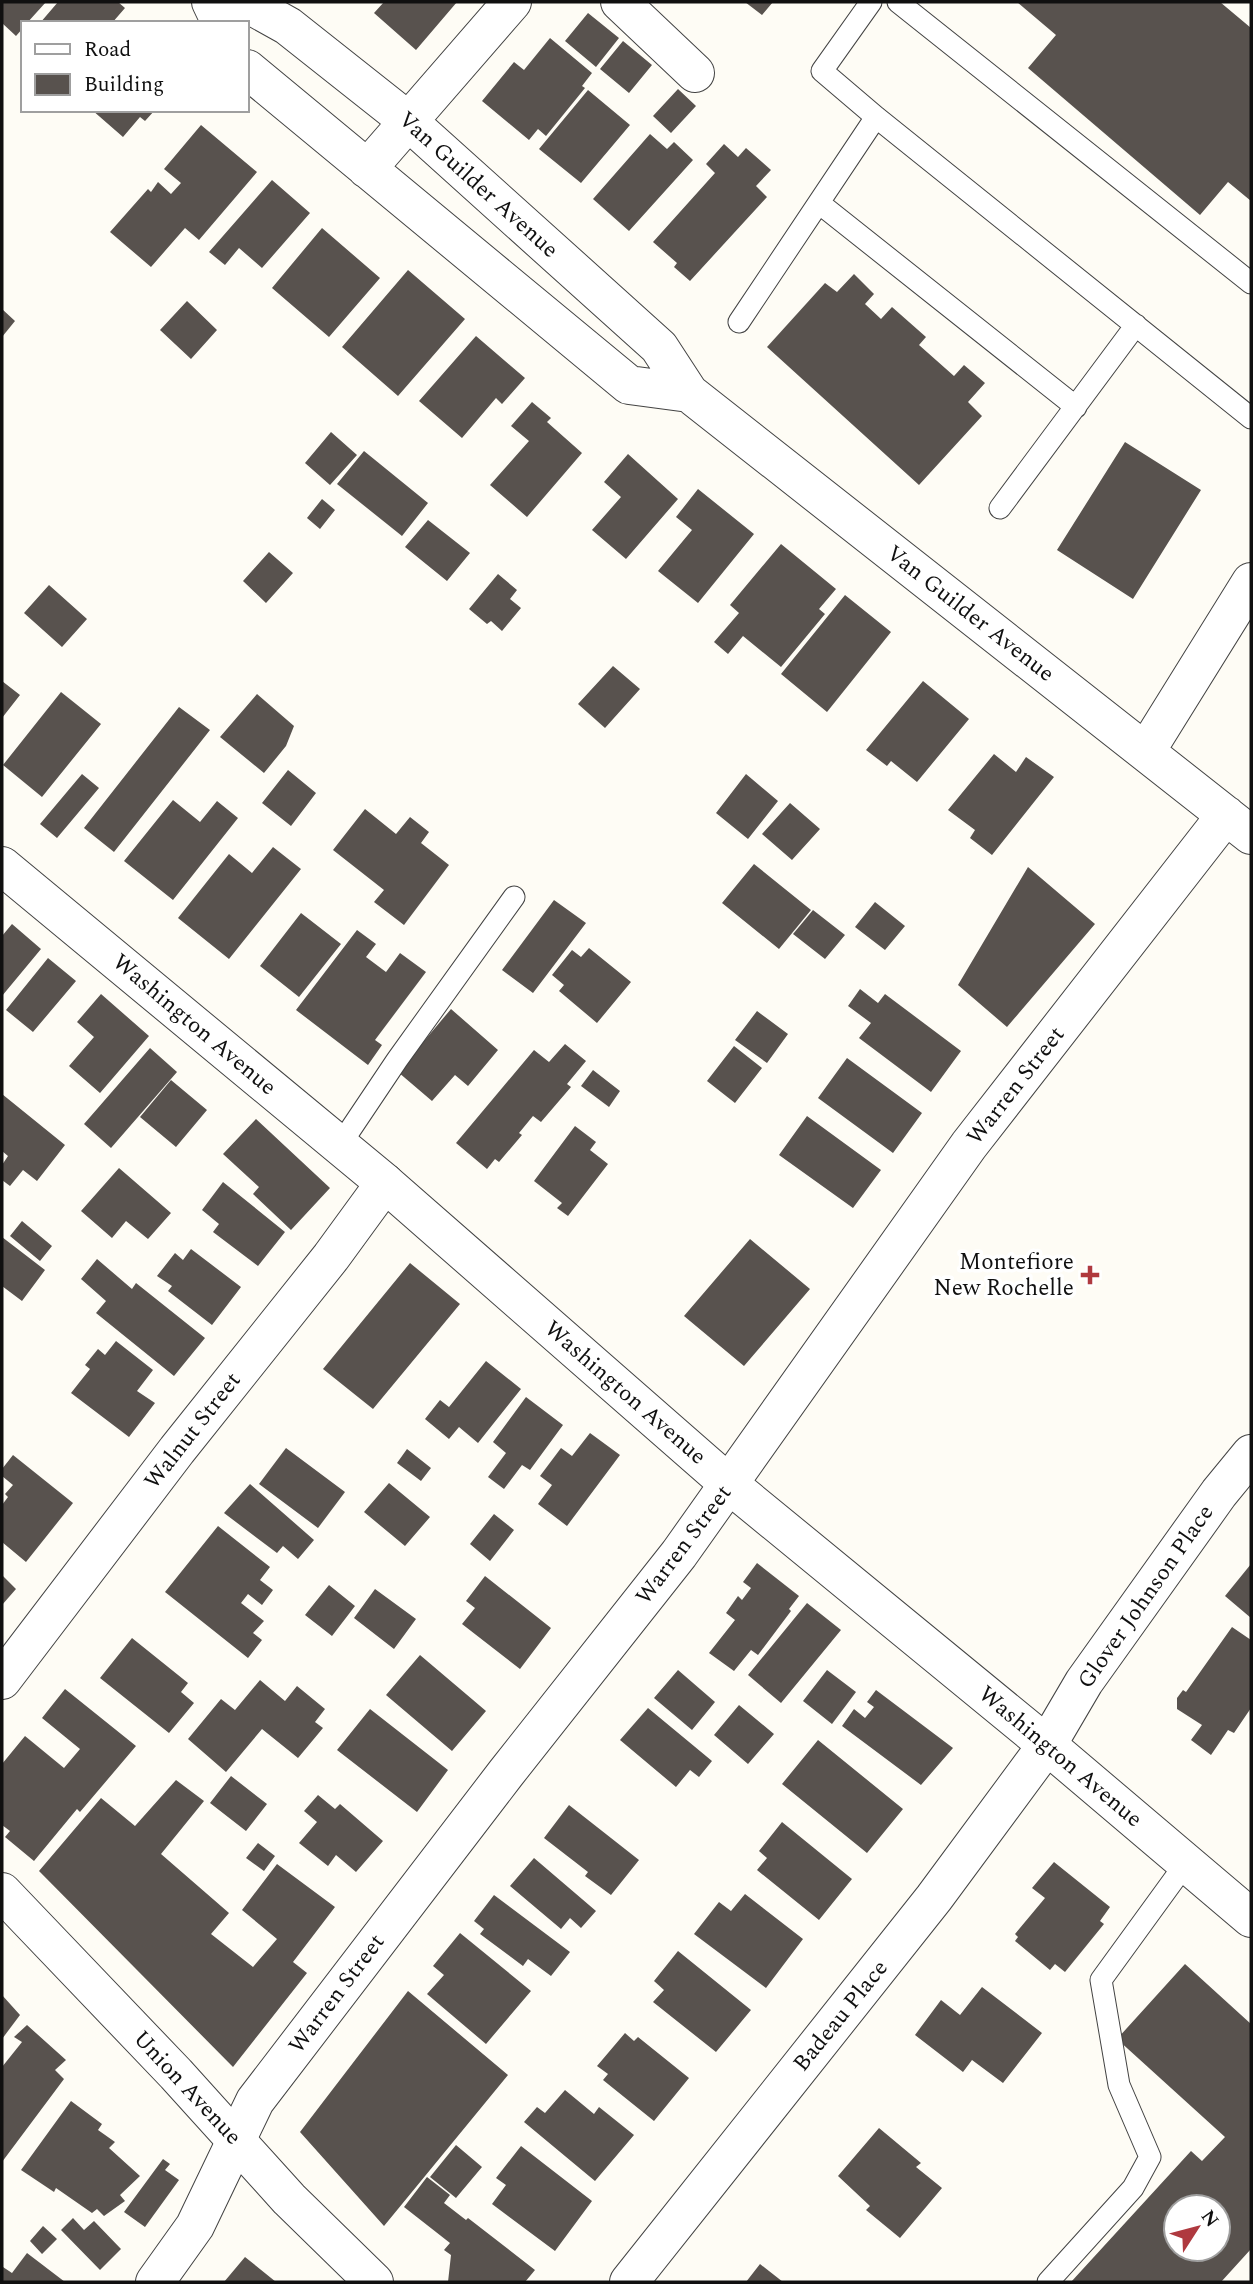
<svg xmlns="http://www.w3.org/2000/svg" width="1253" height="2284" viewBox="0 0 1253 2284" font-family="Spectral,serif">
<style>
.building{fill:#58524e;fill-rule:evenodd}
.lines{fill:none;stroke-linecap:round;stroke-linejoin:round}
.service-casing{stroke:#434343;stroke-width:23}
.minor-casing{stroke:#434343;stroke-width:40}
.tertiary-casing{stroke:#434343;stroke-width:40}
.service{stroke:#fff;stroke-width:21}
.minor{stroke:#fff;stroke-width:38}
.tertiary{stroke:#fff;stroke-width:38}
.poi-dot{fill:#af393f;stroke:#fff;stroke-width:2.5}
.labels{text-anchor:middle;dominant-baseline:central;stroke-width:7;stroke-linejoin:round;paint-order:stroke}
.street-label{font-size:23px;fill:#101010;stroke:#fff}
.poi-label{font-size:23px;fill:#101010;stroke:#fff;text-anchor:end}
</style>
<rect width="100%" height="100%" fill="#fefcf5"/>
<path class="building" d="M2,2H46L27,23H23V28L16,36L2,23Z
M58,2H118L125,8L112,23H40Z
M384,2H457L416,50L374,13Z
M745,2H773L762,15Z
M1017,2H1220L1251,28V201L1228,182L1200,215L1028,68L1056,35Z
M588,13L619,38L596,67L565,41Z
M550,38L592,73L582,86L585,88L546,136L538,129L529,140L482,101L514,62L524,70Z
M623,41L652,65L629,93L600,69Z
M678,89L696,106L671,133L653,116Z
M588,90L630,125L581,183L539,149Z
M92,110H155L145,121L140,117L123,137Z
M201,125L257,172L199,240L185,228L151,267L110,232L148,189L151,192L158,182L171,194L181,183L164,169Z
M650,134L667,149L674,142L693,160L629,231L593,199Z
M724,144L738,157L746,148L771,170L756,186L767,197L690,281L674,267L677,263L653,242L715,173L706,164Z
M272,180L310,213L262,268L239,248L225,265L209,252Z
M322,228L380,278L329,337L272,288Z
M408,270L465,319L398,396L342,347Z
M854,274L874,294L865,304L881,319L892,307L926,337L919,345L954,376L964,365L985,383L968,402L982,416L919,485L767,347L825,283L837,292Z
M187,301L217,330L191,359L160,330Z
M2,309L15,321L2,337Z
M476,336L525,378L502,404L496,398L462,438L419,401Z
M532,402L551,418L547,422L582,453L527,517L490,485L529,441L511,426Z
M331,432L357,455L330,485L305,463Z
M1125,442L1201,490L1133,599L1057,550Z
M364,451L428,503L402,536L337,484Z
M628,454L678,499L626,559L592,530L621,497L604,482Z
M698,489L754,534L698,603L658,571L692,530L676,517Z
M322,499L335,510L320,529L307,518Z
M428,520L470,553L447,581L405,547Z
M781,544L836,589L819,609L825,614L781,667L743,636L728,654L714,642L739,613L730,605Z
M269,552L293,573L266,603L243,581Z
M498,574L517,590L510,599L521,608L502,631L491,621L487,624L469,609Z
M49,585L87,619L62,647L24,613Z
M845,595L891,632L827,712L781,674Z
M613,666L640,689L605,728L578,704Z
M2,681L20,695L2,718Z
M923,681L969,719L917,782L891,761L887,766L866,750Z
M61,692L101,724L42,797L3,765Z
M257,694L294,726L286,746L264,773L220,737Z
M179,707L210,730L114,852L84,828Z
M994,754L1016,772L1026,757L1054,777L992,855L970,838L975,830L948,810Z
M288,770L316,793L291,826L262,803Z
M82,774L99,788L57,838L40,824Z
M746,774L778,801L748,839L716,813Z
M173,800L200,822L217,801L238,818L173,900L124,861Z
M790,803L820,829L792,860L762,834Z
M365,809L396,834L410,817L429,832L421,843L449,865L404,925L374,902L384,890L333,850Z
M273,847L301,869L229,959L178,918L229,854L252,873Z
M754,864L811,910L779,949L722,903Z
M1028,867L1095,924L1007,1027L958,985Z
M554,900L586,923L533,993L502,970Z
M875,902L905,926L885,950L855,927Z
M813,910L845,935L825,959L793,934Z
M301,913L341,944L299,997L260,966Z
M12,924L41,949L2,996V936Z
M357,930L376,944L366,957L386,972L400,953L426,972L375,1040L382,1045L368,1065L296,1010Z
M589,948L631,982L597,1023L559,991L564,985L552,975L572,950L581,957Z
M48,958L76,981L33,1032L6,1010Z
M860,989L878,1003L885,994L961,1051L931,1092L859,1038L871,1023L848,1006Z
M101,994L149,1036L100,1093L69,1066L94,1037L77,1022Z
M451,1009L498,1050L468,1086L455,1075L432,1101L398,1072Z
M757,1011L788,1034L767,1063L735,1040Z
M565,1044L586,1061L567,1084L571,1087L541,1122L533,1116L519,1133L522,1135L499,1162L495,1159L487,1169L456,1143L534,1050L549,1062Z
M734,1046L762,1068L735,1103L707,1081Z
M150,1048L177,1072L111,1148L84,1124Z
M847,1058L922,1113L893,1153L818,1098Z
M593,1070L620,1091L609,1107L581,1086Z
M171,1080L207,1110L176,1147L140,1117Z
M2,1094L65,1145L37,1181L23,1170L10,1186L2,1180V1165L8,1156L2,1151Z
M807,1116L881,1170L853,1208L779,1155Z
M256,1119L330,1188L291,1230L253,1194L259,1187L223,1154Z
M575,1126L596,1142L590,1150L608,1164L568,1216L557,1208L562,1203L534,1181Z
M119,1168L171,1213L148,1239L126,1221L112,1238L81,1211Z
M223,1182L285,1232L258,1266L213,1232L219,1224L202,1210Z
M22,1221L52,1246L40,1261L10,1236Z
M2,1237L45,1270L22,1301L2,1286Z
M750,1239L810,1289L744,1366L684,1316Z
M191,1249L241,1287L212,1325L168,1291L172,1286L157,1276L175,1253L183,1260Z
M97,1259L132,1289L136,1283L205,1338L174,1376L96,1313L106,1301L81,1279Z
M410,1263L460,1304L373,1409L323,1369Z
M116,1341L153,1370L137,1391L155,1403L129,1437L71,1393L90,1369L85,1365L98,1349L105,1355Z
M486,1361L521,1389L478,1443L459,1427L449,1439L425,1419L440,1400L449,1407Z
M526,1397L563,1425L530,1470L522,1465L504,1489L488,1477L506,1453L493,1442Z
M590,1433L620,1455L567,1526L538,1504L552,1485L540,1476L561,1448L572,1456Z
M286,1448L345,1492L318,1528L259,1484Z
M407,1449L431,1468L421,1481L397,1463Z
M13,1455L73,1503L26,1562L2,1542V1505L8,1497L5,1494L13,1485L2,1476V1469Z
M389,1483L430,1517L405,1546L364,1512Z
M250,1484L314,1540L298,1559L283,1546L277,1553L224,1513Z
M494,1514L514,1530L490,1561L470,1544Z
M218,1526L270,1567L260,1580L273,1590L262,1605L248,1594L241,1603L264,1621L253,1633L262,1640L248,1658L165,1592Z
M757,1563L799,1596L789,1609L791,1611L758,1655L751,1650L734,1671L709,1653L735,1620L726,1613L738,1596L742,1600L751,1588L743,1582Z
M1251,1564V1618L1225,1596Z
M2,1575L16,1589L2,1605Z
M485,1576L551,1628L520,1669L462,1624L475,1608L466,1601Z
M329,1585L355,1606L332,1636L305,1615Z
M375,1589L416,1619L394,1649L354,1618Z
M807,1603L841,1630L781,1703L748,1675Z
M1232,1627L1251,1640V1708L1234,1733L1228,1730L1211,1755L1191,1740L1202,1725L1177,1709V1698L1183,1690L1186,1692Z
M132,1638L188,1683L181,1692L194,1703L169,1733L100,1678Z
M420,1655L486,1711L452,1751L386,1695Z
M678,1670L715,1702L692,1730L654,1698Z
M827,1670L856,1692L832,1724L803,1701Z
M260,1680L285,1701L297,1686L325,1709L315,1722L323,1728L298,1758L262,1729L226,1772L188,1739L221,1699L235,1710Z
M65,1689L136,1746L80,1812L77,1809L34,1861L5,1837L10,1831L2,1825V1764L25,1736L64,1768L80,1749L42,1718Z
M876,1690L953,1748L921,1785L842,1726L854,1709L865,1718L874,1707L867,1702Z
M739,1705L774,1734L748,1764L714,1735Z
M648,1708L712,1761L699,1777L690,1770L676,1787L620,1740Z
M370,1709L448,1770L417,1812L337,1750Z
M818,1740L903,1809L867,1853L782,1784Z
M231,1776L267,1804L246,1831L210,1803Z
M176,1780L204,1801L161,1854L229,1913L211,1934L253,1967L277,1939L242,1910L277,1864L335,1907L293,1962L307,1973L233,2067L39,1871L101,1798L135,1826Z
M318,1795L335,1809L340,1804L383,1841L356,1872L336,1855L328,1866L299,1843L317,1822L304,1811Z
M569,1805L639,1860L611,1895L585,1876L588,1872L544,1838Z
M782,1822L852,1879L819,1920L757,1870L767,1858L759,1851Z
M258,1843L275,1856L264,1871L246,1858Z
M534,1858L596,1911L581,1928L570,1918L561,1929L510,1886Z
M1054,1862L1110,1907L1100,1921L1104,1924L1065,1972L1055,1964L1050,1970L1015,1941L1018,1937L1015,1934L1045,1898L1032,1888Z
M745,1894L803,1939L766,1988L694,1934L719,1902L731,1911Z
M494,1895L570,1952L551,1976L528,1959L523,1966L480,1934L484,1929L474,1921Z
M460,1933L531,1991L486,2044L427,1994L444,1975L433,1966Z
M678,1951L751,2010L716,2052L653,2002L664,1990L654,1981Z
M1185,1964L1251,2024V2249L1221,2282H1071L1191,2151L1202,2161L1225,2137L1117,2039ZM1176,2207H1218V2249H1176Z
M982,1987L1042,2033L1003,2083L972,2060L963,2072L915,2035L941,2000L960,2015Z
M408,1991L508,2075L384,2226L300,2132Z
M2,1995L20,2015L2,2039Z
M27,2025L66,2060L55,2070L64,2079L2,2162V2067L22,2042L14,2037Z
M625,2033L634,2041L638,2037L689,2078L654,2121L603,2080L608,2074L597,2066Z
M565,2090L594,2114L599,2107L634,2135L595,2181L524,2122L537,2107L545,2113Z
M71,2101L102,2124L98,2130L115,2142L109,2148L140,2176L120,2195L125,2201L104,2216L97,2209L92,2213L56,2188L54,2192L21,2170Z
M879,2128L921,2163L916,2167L942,2188L900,2238L866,2210L870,2206L838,2176Z
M456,2145L482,2167L456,2198L430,2177Z
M521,2146L592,2201L555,2251L492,2204L506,2185L496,2178Z
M163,2159L170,2164L165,2170L179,2180L145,2227L124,2212Z
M427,2177L450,2195L444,2203L466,2220L468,2218L535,2270L525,2282H448L451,2255L444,2250L450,2243L404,2207Z
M73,2218L84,2230L94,2221L121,2249L100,2270L61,2230Z
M43,2226L57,2239L42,2254L30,2241Z
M27,2253L65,2282H2L3,2267L12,2273Z
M245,2257L276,2282H224Z
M760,2264L783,2282H746Z"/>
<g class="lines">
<g class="service-casing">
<path id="service" d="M871,2L822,71L876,117L1251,418
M898,2L1251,283
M819,203L1076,407
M739,322L876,117
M1000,508L1136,325
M340,1145L397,1060L514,897
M1048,2282L1133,2188L1150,2157L1119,2085L1101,1980L1186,1863"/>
</g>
<g class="minor-casing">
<path id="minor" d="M211,2L221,23
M245,2L288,26L408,121L659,347L689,393L1251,835
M620,2L695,73
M247,69L629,385L689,393
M367,169L512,2
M1146,751L1251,582
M2,1680L177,1450L331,1257L385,1183
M155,2282L195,2226L255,2101L506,1773L679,1554L969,1145L1226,815
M629,2282L934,1898L1047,1745L1084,1682L1219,1493L1251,1454"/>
</g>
<g class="tertiary-casing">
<path id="tertiary" d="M2,866L385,1183L730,1485L1047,1745L1251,1918
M2,1892L176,2074L289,2199L374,2282"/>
</g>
<use href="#service" class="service"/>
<use href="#minor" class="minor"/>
<use href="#tertiary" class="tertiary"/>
</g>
<path class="poi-dot" d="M1086.5 1264.5h7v7h7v7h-7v7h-7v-7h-7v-7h7z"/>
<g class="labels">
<g class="street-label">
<text transform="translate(478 185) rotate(42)">Van Guilder Avenue</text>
<text transform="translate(970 614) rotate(38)">Van Guilder Avenue</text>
<text transform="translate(194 1025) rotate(40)">Washington Avenue</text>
<text transform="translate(1016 1086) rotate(-52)">Warren Street</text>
<text transform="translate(625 1393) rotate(41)">Washington Avenue</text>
<text transform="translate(193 1431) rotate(-52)">Walnut Street</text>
<text transform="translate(684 1545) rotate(-53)">Warren Street</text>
<text transform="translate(1146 1597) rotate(-55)">Glover Johnson Place</text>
<text transform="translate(1060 1757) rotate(40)">Washington Avenue</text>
<text transform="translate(337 1994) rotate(-53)">Warren Street</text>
<text transform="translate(841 2016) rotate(-51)">Badeau Place</text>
<text transform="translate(187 2088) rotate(47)">Union Avenue</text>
</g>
<g class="poi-label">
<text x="1074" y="1262">Montefiore<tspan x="1074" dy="26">New Rochelle</tspan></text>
</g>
</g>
<rect width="1253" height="2284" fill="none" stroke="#101010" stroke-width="7"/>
<rect x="21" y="21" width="228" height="91" fill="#ffffff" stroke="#9f9f9f" stroke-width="2"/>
<rect x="35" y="44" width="35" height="10" fill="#ffffff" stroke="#9f9f9f" stroke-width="2"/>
<text x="84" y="56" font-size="21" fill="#101010">Road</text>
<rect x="35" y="74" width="35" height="21" fill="#58524e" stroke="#9f9f9f" stroke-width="2"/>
<text x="84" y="91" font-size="21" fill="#101010">Building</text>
<g transform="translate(1197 2228) rotate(54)"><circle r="33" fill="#ffffff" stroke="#9f9f9f" stroke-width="2"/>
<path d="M0-5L12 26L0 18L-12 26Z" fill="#af393f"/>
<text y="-10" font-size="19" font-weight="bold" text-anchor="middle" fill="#101010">N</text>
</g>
</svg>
